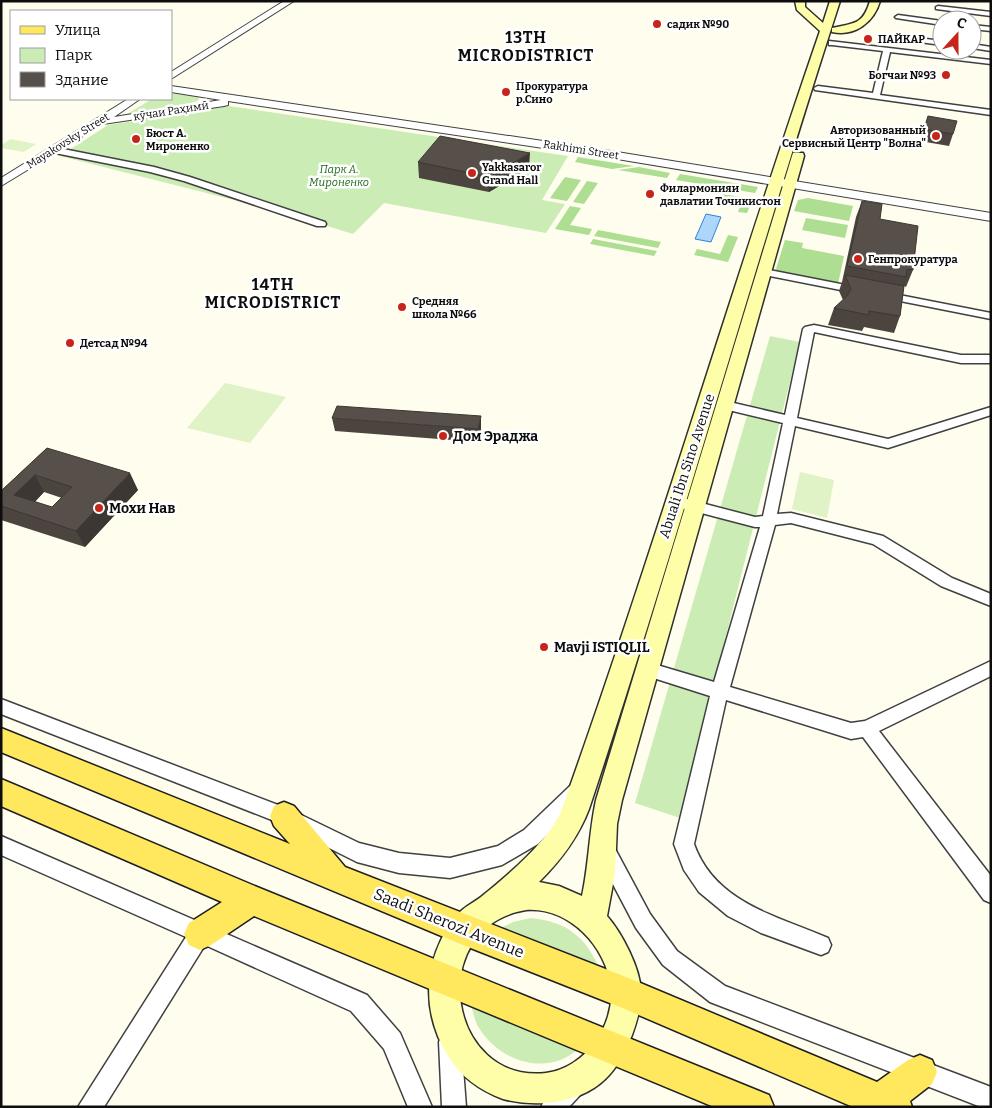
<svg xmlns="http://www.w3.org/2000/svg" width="992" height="1108" viewBox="0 0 992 1108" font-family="Bitter,serif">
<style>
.green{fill:#cbecb4}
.forest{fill:#adde92}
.pitch{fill:#dff3c6}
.water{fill:#aed6fa;stroke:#3083d6}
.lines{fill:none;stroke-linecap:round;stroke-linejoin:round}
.minor-casing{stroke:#404040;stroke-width:3}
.tertiary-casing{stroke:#404040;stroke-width:2}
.secondary-casing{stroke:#2f2f2f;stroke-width:3}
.primary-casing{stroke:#1e1e1e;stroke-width:3}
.minor{fill:#fff;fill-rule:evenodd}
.tertiary{fill:#fff;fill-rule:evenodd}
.secondary{fill:#fffea8;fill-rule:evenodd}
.primary{fill:#ffe85d;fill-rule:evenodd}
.wall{fill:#4b443f;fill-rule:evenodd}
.shaded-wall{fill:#3d3733}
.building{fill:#574f49;stroke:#3d3733;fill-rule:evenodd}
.poi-dot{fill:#c7251b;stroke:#fff;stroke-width:2}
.labels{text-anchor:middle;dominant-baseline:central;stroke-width:5;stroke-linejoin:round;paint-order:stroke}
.far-poi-label{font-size:11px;font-weight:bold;fill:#0d0d0d;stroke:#fff;text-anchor:start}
.far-street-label{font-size:11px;fill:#0d0d0d;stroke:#fff}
.far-park-label{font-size:11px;font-style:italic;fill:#216919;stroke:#fff}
.poi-label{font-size:14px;font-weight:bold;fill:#0d0d0d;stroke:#fff;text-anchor:start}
.street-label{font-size:14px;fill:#0d0d0d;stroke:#fff}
.far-district-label{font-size:16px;font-weight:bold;letter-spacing:1px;fill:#0d0d0d;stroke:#fff}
.near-street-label{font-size:16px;fill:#0d0d0d;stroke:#fff}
</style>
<rect width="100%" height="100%" fill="#fffded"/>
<path class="green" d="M171,93L198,97L199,100L187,105L127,114L152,99H171Z
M229,106L568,156L542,200L565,204L546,233L384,203L353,234L282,212L60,156L108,125Z
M770,336L800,342L680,818L635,803Z
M531,918C568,922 586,937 601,972L497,930L513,922Z
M470,1002L581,1047C576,1051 571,1055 565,1058C533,1073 496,1056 479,1028C474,1020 473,1010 470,1002Z"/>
<path class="forest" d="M578,157L634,166L612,169L575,162Z
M639,167L670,173L667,178L618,170Z
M680,174L758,187L755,193L676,180Z
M565,177L581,180L567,201L550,198Z
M587,181L598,183L584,204L573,202Z
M722,194L753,199L747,213L738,212L741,203L720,199Z
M808,198L853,206L849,221L794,211L798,200Z
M570,206L581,208L570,225L592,229L589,235L555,229Z
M806,218L848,225L845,238L802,230Z
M598,230L661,242L658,248L594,236Z
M728,235L738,237L728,262L694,255L697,249L720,254Z
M593,239L657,251L654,256L590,244Z
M785,240L803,243L802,248L844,256L838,284L775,272Z"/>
<path class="pitch" d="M11,139L36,144L24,152L1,148V145Z
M225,383L286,397L250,443L187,428Z
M800,472L834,480L827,518L792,509Z"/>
<path class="water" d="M706,214L721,217L711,242L695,239Z"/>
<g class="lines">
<g class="minor-casing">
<path id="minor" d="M938,6L991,12V16L936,9V7Z
M898,15L942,21V25L896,18L895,17Z
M972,25L991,27V31L972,29Z
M894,35L942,41V45L897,39L893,37Z
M829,41L991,60V64L890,52L880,95L991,110V115L815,90L814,88L818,86L873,93L883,51L832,45H829Z
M972,44L991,47V51L972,48Z
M53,147L154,167L190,177L325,222L326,224L325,226H317L184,181L150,172L50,152L49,150Z
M764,269L861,288L867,291L861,294L760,274L759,272Z
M884,292L991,313V319L880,297L878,295Z
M814,325L961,355H991V363H961L814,332L797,418L888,439L991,407V415L888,448L795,426L777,514L791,513L883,536L952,578L991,594V606L941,586L873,544L791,523L775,525L730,687L851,723L865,721L991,661V676L879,731L991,876V903L984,900L863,737L851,739L726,700L694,844C715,903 777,916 828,938L831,945L828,952L821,955L761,933L728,916L699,892L684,870L674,844L710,696L641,674L639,669L641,664L647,662L714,682L760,527H755L686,509L681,508L679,504L681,500L686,499L755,517L763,516L783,423L720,408L719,405L725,401L785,415L803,329L805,327Z
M1,699L291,810L359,843L399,853L450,858L498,846L524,830L570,786L577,783L584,786L586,792L584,798L538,844L502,865L450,878L399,873L357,862L277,822L1,714Z
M1,836L367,995L400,1033L432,1107H408L384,1049L351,1011L205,945L104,1107H78L186,937L1,855Z
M606,842L613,845L650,914L677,951L725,986L991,1087V1107H981L710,1002L663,965L636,928L596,852L599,845Z
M450,1031L458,1034L461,1042L466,1107H442L439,1042L442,1034Z
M573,1075L581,1078L584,1086L581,1094L569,1107H541C547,1094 560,1080 573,1075Z"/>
</g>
<g class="tertiary-casing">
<path id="tertiary" d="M284,1H294L171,79V72Z
M171,86L617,152L991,213V221L617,159L228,101V105L224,106L103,124L1,186V178L128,99H140L114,117L221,100L171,92Z"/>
</g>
<g class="secondary-casing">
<path id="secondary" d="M795,1H805V7L823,23L830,1H840C753,269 678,541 589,809C578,838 561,860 539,882L559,886L582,896C589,864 589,832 596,800L792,156L793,153H803L804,156L622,800L617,824L615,873L607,916C622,933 640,968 641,991C642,1005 637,1021 632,1035C626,1049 620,1063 610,1074C584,1104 538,1108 503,1099C479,1090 461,1077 448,1056C431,1028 425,997 432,965C436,949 445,928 457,915C464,907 473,903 481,897C507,876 550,840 562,809C654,551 731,289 820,31L797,10ZM526,910C569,907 606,946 611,987C615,1026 585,1068 546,1073C447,1084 424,927 526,910Z
M870,1H880C874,22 855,37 832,32V28C854,23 863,25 870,1Z"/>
</g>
<g class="primary-casing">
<path id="primary" d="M1,728L290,844L274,826L270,816L274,806L284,802L294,806L345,867L626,977L877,1082L908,1060L920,1055L932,1060L937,1072L932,1084L910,1101L912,1107H853L620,1007L463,945L1,752Z
M1,779L257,887L769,1095L774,1107H714L254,916L211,945L200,950L189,945L184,934L189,923L222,902L1,806Z"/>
</g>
<use href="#minor" class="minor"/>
<use href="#tertiary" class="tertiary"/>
<use href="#secondary" class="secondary"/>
<use href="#primary" class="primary"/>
</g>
<path class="wall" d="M928,116L953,134L949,146L920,141Z
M418,162L529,168L489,192L419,178Z
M862,201L880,219L913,270L906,287L904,286L900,316L894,333L864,327L862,331L828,325L834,308L843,300L839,291L842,282L856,217Z
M332,418L481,429L478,442L335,431Z
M47,448L138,490L85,547L1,520V491ZM44,492L62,498L52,507L35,502Z"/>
<path class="shaded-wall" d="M530,153L529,168L489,192V177Z
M481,416V429L478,442V429Z
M130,473L138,490L85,547L76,531Z
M35,475L44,492L24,512L14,495Z"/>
<path class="building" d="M928,116L957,121L953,134L924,129Z
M440,136L530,153L489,177L418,162Z
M862,201L882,204L880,219L918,226L913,270L907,269L906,277L847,266Z
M845,275L904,286L900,316L869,311V315L834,308L847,296L851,289Z
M337,406L481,416L478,429L332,418Z
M47,448L130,473L76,531L1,506V491ZM35,475L72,487L52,507L14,495Z"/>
<g class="poi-dot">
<circle cx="657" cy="24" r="5"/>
<circle cx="868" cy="39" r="5"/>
<circle cx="946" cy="75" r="5"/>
<circle cx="506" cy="92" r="5"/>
<circle cx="936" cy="136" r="5"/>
<circle cx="136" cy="139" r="5"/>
<circle cx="472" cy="173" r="5"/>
<circle cx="650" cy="194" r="5"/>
<circle cx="858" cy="259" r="5"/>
<circle cx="402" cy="307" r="5"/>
<circle cx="70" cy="343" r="5"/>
<circle cx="443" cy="436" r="5"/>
<circle cx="99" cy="508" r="5"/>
<circle cx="544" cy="647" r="5"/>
</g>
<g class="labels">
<g class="far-poi-label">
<text x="667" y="24">садик №90</text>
<text x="878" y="39">ПАЙКАР</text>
<text x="936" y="75" text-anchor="end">Богчаи №93</text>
<text x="516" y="86">Прокуратура<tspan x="516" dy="13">р.Сино</tspan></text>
<text x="926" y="130" text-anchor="end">Авторизованный<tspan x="926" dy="13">Сервисный Центр "Волна"</tspan></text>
<text x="146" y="133">Бюст А.<tspan x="146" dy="13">Мироненко</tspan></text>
<text x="482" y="167">Yakkasaror<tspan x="482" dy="13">Grand Hall</tspan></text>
<text x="660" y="188">Филармонияи<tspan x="660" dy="13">давлатии Точикистон</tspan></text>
<text x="868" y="259">Генпрокуратура</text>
<text x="412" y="301">Средняя<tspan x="412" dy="13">школа №66</tspan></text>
<text x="80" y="343">Детсад №94</text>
</g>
<g class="far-street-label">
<text transform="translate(171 111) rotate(-9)">кӯчаи Раҳимӣ</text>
<text transform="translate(68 141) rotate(-32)">Mayakovsky Street</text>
<text transform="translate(581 150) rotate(9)">Rakhimi Street</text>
</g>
<g class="far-park-label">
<text x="339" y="169">Парк А.<tspan x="339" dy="13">Мироненко</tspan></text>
</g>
<g class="poi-label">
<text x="453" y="436">Дом Эраджа</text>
<text x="109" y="508">Мохи Нав</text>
<text x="554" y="647">Mavji ISTIQLIL</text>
</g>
<g class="street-label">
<text transform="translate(687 466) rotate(-72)">Abuali Ibn Sino Avenue</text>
</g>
<g class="far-district-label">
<text x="526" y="37">13TH<tspan x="526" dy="18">MICRODISTRICT</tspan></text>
<text x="273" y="284">14TH<tspan x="273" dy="18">MICRODISTRICT</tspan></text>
</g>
<g class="near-street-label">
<text transform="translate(449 923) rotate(22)">Saadi Sherozi Avenue</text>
</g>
</g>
<rect width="992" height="1108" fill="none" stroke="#0d0d0d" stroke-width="5"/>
<rect x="10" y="10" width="162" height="90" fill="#ffffff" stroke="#9e9e9e"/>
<rect x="20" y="26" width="25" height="8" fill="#ffe85d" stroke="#9e9e9e"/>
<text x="55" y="35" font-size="15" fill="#0d0d0d">Улица</text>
<rect x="20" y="48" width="25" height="15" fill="#cbecb4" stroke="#9e9e9e"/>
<text x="55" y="60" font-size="15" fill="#0d0d0d">Парк</text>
<rect x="20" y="72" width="25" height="15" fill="#574f49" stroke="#9e9e9e"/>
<text x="55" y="85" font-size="15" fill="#0d0d0d">Здание</text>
<g transform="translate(957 35) rotate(21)"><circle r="24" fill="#ffffff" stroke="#9e9e9e"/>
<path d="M0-4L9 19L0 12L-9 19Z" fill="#c7251b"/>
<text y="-8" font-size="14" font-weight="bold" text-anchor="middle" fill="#0d0d0d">С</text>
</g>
</svg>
